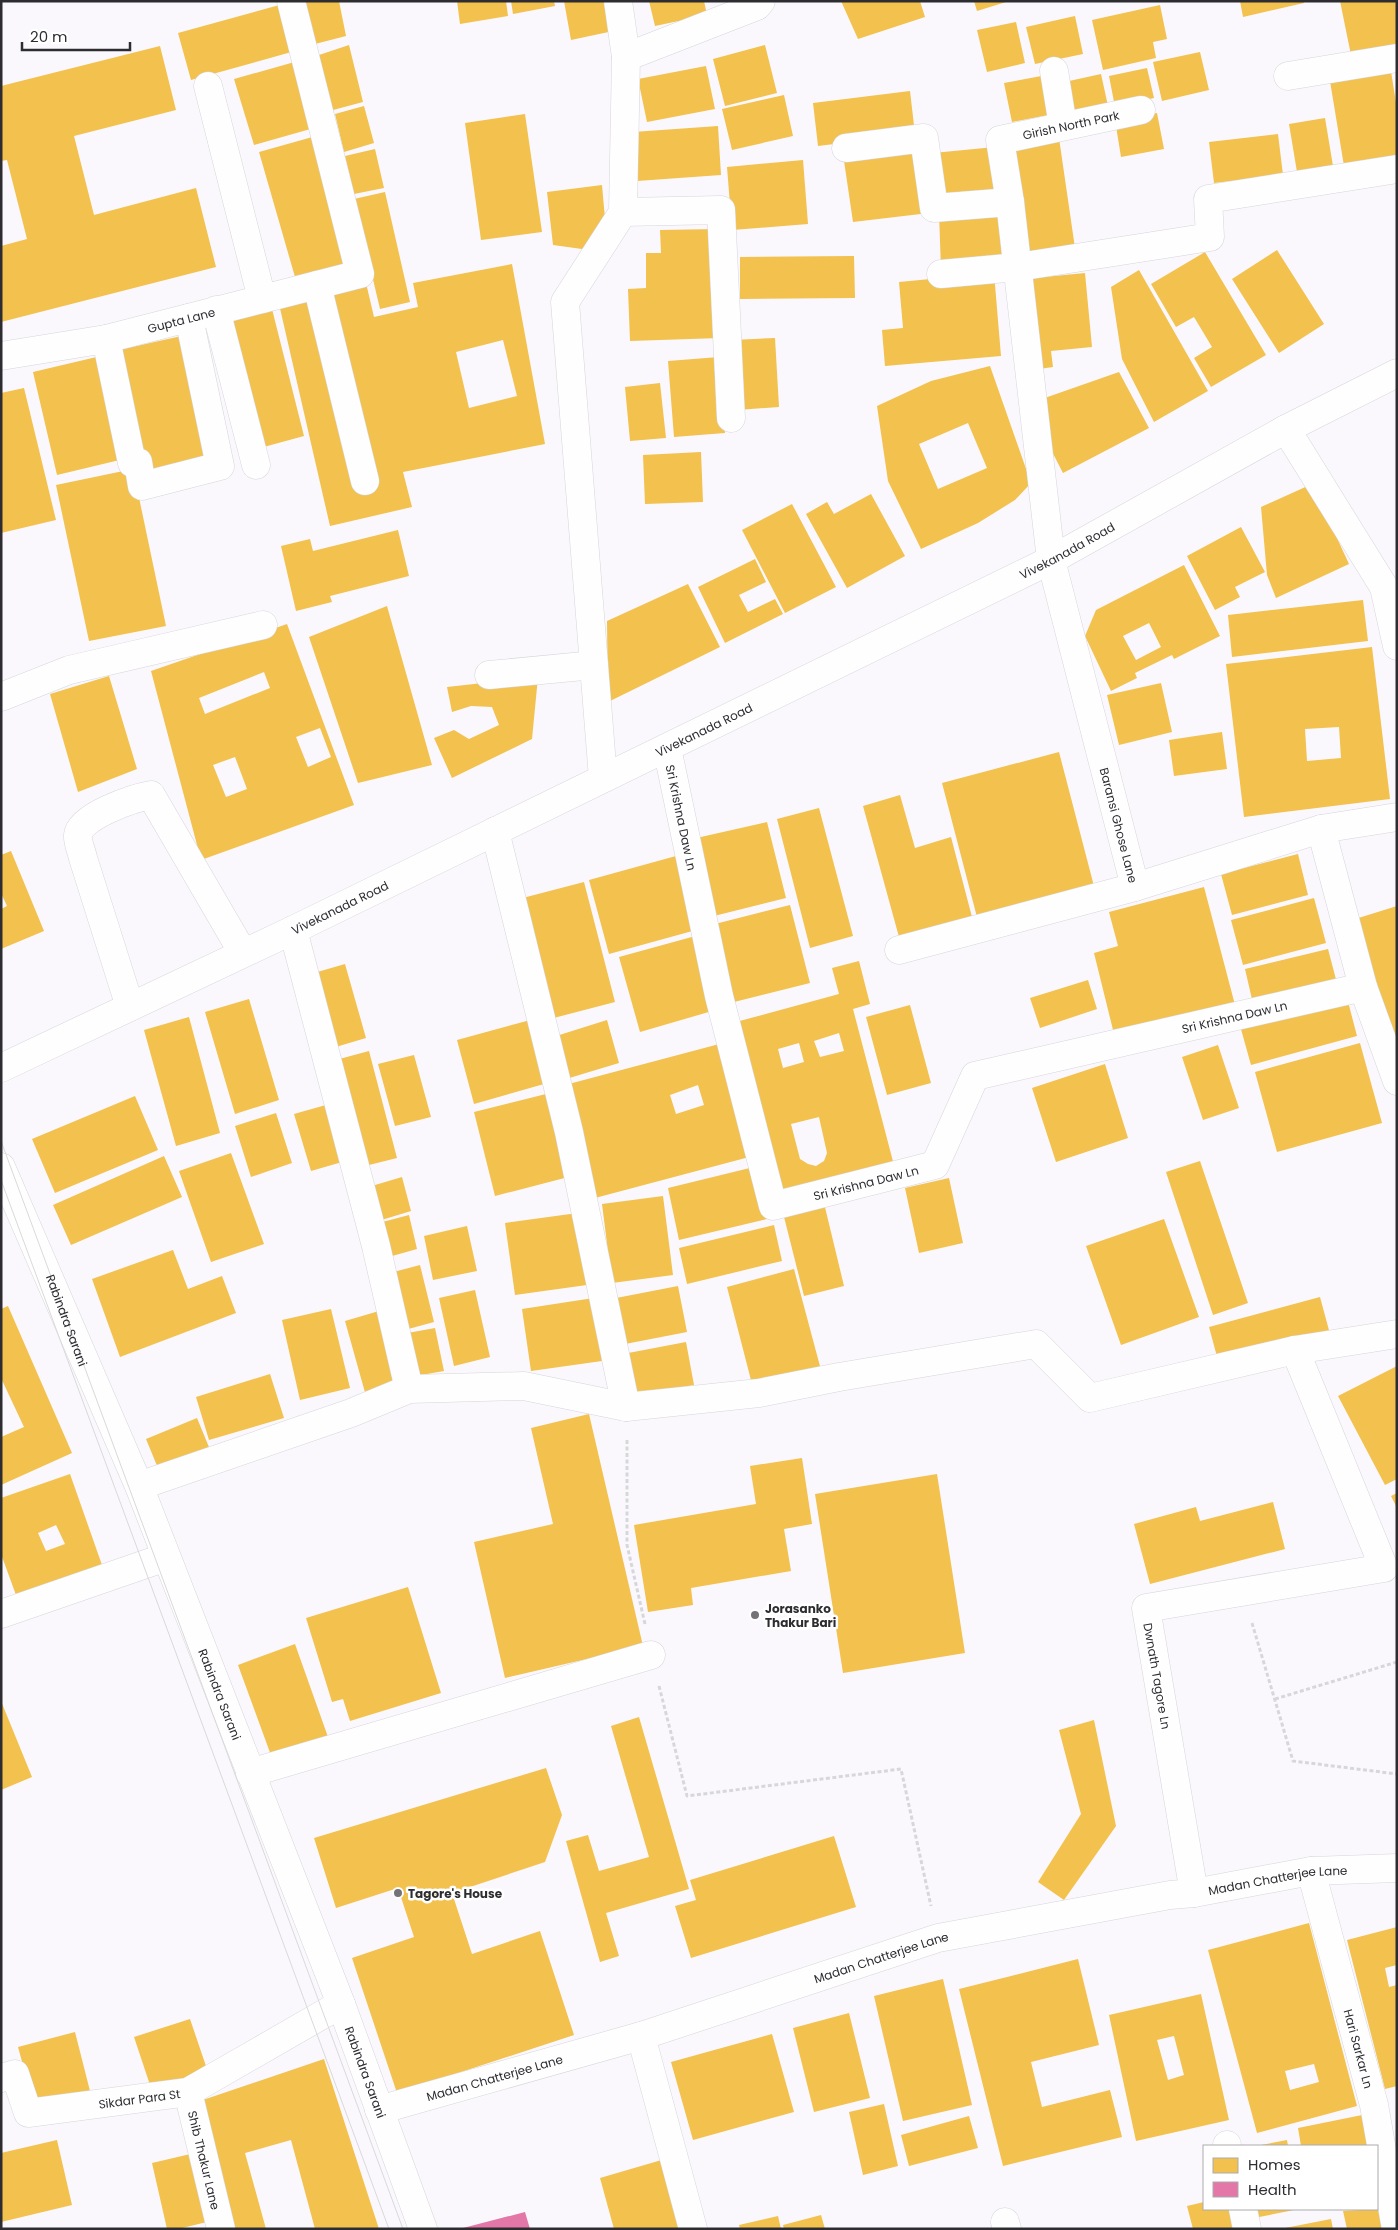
<svg xmlns="http://www.w3.org/2000/svg" width="1398" height="2230" viewBox="0 0 1398 2230" font-family="Poppins,sans-serif">
<style>
.homes{fill:#f2c14e;fill-rule:evenodd}
.health{fill:#e377a8}
.lines{fill:none;stroke-linecap:round;stroke-linejoin:round}
.minor-casing{stroke:#d6d5d9;stroke-width:29}
.major-casing{stroke:#d6d5d9;stroke-width:29}
.path{stroke:#d7d7d9;stroke-width:3;stroke-dasharray:4 2.5;stroke-linecap:butt}
.minor{stroke:#fefeff;stroke-width:28}
.major{stroke:#fefeff;stroke-width:28}
.tram{stroke:#d9d9da;stroke-width:1}
.poi-dot{fill:#757378;stroke:#fff;stroke-width:2}
.labels{text-anchor:middle;dominant-baseline:central;stroke-width:5;stroke-linejoin:round;paint-order:stroke}
.street-label{font-size:12px;fill:#2d2c31;stroke:#fff}
.poi-label{font-size:12px;font-weight:bold;fill:#2d2c31;stroke:#fff;text-anchor:start}
</style>
<rect width="100%" height="100%" fill="#faf8fd"/>
<path class="homes" d="M305,1H339L346,36L315,44Z
M457,1H506L508,16L460,24Z
M511,1H554L555,6L513,14Z
M564,1H612L618,30L571,40Z
M649,1H704L707,15L655,26Z
M841,1H920L925,17L858,39Z
M974,1H1006V2L977,11Z
M1240,1H1304V3L1243,17Z
M1340,1H1397V51L1352,60Z
M283,4L295,51L191,80L178,33Z
M1160,5L1167,39L1153,42L1156,58L1103,70L1092,20Z
M1075,16L1083,54L1035,64L1026,27Z
M1016,22L1025,63L987,72L977,30Z
M349,45L363,102L333,110L319,55Z
M765,45L777,93L725,106L713,59Z
M160,46L176,110L74,136L94,215L196,188L216,267L1,322V246L27,239L7,160L1,161V86Z
M1200,52L1209,90L1162,101L1153,62Z
M298,61L314,128L254,145L234,79Z
M1390,65L1397,109V157L1344,166L1329,75Z
M706,66L715,109L647,122L638,79Z
M1147,68L1154,98L1115,107L1109,76Z
M1052,74L1059,113L1012,122L1004,83Z
M1101,74L1108,106L1067,115L1060,83Z
M910,91L915,134L818,146L813,103Z
M784,95L793,136L732,150L722,109Z
M364,106L374,143L344,152L335,114Z
M1157,113L1164,149L1121,157L1115,120Z
M525,114L542,232L481,240L465,123Z
M1325,118L1334,172L1298,178L1289,124Z
M718,126L721,175L637,181L633,132Z
M1278,134L1283,175L1214,183L1209,142Z
M316,136L351,262L295,277L259,152Z
M1059,138L1076,255L1031,262L1014,145Z
M914,143L929,213L853,222L843,154Z
M995,147L999,195L937,201L933,153Z
M375,149L384,188L354,194L345,156Z
M803,160L808,224L732,230L727,167Z
M602,185L606,230L582,249L553,245L547,192Z
M385,192L410,302L380,309L354,199Z
M1007,210L1009,266L941,269L939,213Z
M718,229L720,338L630,341L628,289L646,288V253H661L660,230Z
M1277,250L1324,324L1279,353L1232,279Z
M1205,252L1266,355L1211,387L1194,358L1212,347L1194,317L1176,327L1151,284Z
M854,256L855,298L740,299V257Z
M512,264L545,444L403,472L412,507L330,526L279,304L366,283L374,317L418,307L413,283ZM503,340L517,396L469,408L456,352Z
M1139,270L1208,391L1154,422L1122,359L1111,287Z
M994,273L1001,356L885,366L882,330L903,328L899,282Z
M1085,273L1092,347L1051,351L1053,367L1032,370L1024,279Z
M272,309L304,436L260,448L228,320Z
M186,335L215,461L143,478L114,351Z
M775,338L779,407L737,410L733,340Z
M105,355L128,458L57,475L33,372Z
M719,357L725,433L674,437L668,361Z
M990,366L1031,483L1015,500L978,523L921,549L888,481L877,406L931,381ZM968,423L987,468L938,489L919,444Z
M1119,372L1149,428L1063,473L1045,438L1039,400Z
M660,383L666,438L630,441L625,387Z
M24,388L56,520L1,533V393Z
M701,452L703,502L645,504L643,455Z
M133,469L166,626L89,641L56,485Z
M1312,484L1349,564L1276,598L1267,575L1261,507Z
M871,494L905,556L847,588L806,514L827,502L834,514Z
M792,504L836,587L785,613L742,530Z
M1241,527L1265,572L1235,587L1240,597L1215,610L1187,556Z
M398,530L409,576L330,596L332,602L296,611L281,546L310,539L313,551Z
M755,559L766,582L739,595L748,612L775,599L783,614L725,643L698,587Z
M1184,565L1220,636L1174,659L1172,655L1135,673L1137,678L1111,691L1085,636L1096,610ZM1149,623L1161,647L1136,660L1123,636Z
M688,584L720,647L608,702L607,621Z
M1363,600L1368,641L1232,657L1228,615Z
M387,606L432,765L358,783L309,637Z
M287,624L354,805L201,860L151,671ZM264,672L270,688L205,714L199,698ZM320,728L331,757L308,767L296,737ZM235,757L247,789L226,797L213,765Z
M1372,647L1390,799L1244,817L1226,664ZM1339,727L1341,758L1307,761L1305,729Z
M109,676L137,769L78,792L50,694Z
M538,677L532,739L452,778L434,738L454,730L469,739L499,725L492,707L471,706L452,712L447,687Z
M1161,683L1172,732L1119,745L1107,695Z
M1222,732L1227,769L1174,776L1169,740Z
M1059,752L1095,890L978,921L942,783Z
M900,795L915,848L951,837L972,917L899,937L863,806Z
M819,808L853,936L810,948L777,819Z
M767,822L786,898L710,917L692,839Z
M11,851L44,931L1,949V909L7,906L1,893V855Z
M1298,854L1308,895L1232,915L1221,874Z
M676,856L696,930L609,954L589,880Z
M584,882L615,1002L546,1020L515,900Z
M1204,887L1235,1005L1115,1038L1094,953L1118,946L1109,912Z
M1314,898L1326,943L1243,965L1231,920Z
M790,905L810,983L730,1003L711,925Z
M1397,906V1054L1352,920Z
M699,935L719,1009L640,1032L619,957Z
M1328,949L1338,987L1254,1008L1245,969Z
M859,961L870,1004L853,1009L895,1169L783,1199L736,1022L839,994L832,968ZM839,1033L844,1051L820,1057L814,1041ZM799,1043L804,1062L783,1068L778,1049ZM819,1117L827,1153L824,1161L816,1166L808,1164L800,1159L791,1124Z
M345,964L366,1038L329,1049L307,975Z
M1088,980L1097,1009L1040,1028L1030,998Z
M1346,994L1357,1036L1251,1065L1239,1022Z
M249,999L279,1100L235,1114L205,1012Z
M910,1005L931,1083L887,1095L866,1017Z
M189,1017L220,1133L176,1146L144,1030Z
M534,1019L551,1082L474,1104L457,1040Z
M607,1020L619,1063L566,1079L553,1037Z
M723,1043L753,1156L595,1198L565,1085ZM698,1085L704,1105L676,1114L670,1095Z
M1360,1043L1382,1123L1277,1152L1255,1072Z
M1218,1045L1239,1108L1203,1120L1182,1057Z
M369,1051L397,1158L361,1167L332,1061Z
M414,1055L431,1117L395,1126L378,1064Z
M1105,1064L1128,1138L1056,1162L1032,1088Z
M554,1092L576,1175L495,1196L474,1112Z
M135,1096L158,1150L55,1193L32,1139Z
M333,1103L349,1160L311,1171L294,1114Z
M276,1113L292,1163L251,1177L235,1126Z
M231,1153L264,1244L211,1262L179,1171Z
M164,1156L182,1197L71,1245L53,1205Z
M1200,1161L1248,1303L1213,1315L1166,1172Z
M758,1166L771,1218L679,1240L668,1188Z
M402,1177L411,1211L375,1222L365,1188Z
M949,1178L963,1243L919,1253L905,1188Z
M663,1196L673,1275L612,1283L602,1204Z
M823,1199L844,1286L804,1296L782,1209Z
M585,1212L594,1284L515,1295L505,1223Z
M409,1215L417,1249L385,1258L375,1224Z
M1164,1219L1199,1317L1121,1345L1086,1246Z
M774,1225L782,1261L687,1284L679,1248Z
M467,1226L477,1271L433,1280L424,1236Z
M173,1250L188,1289L222,1276L236,1313L120,1357L92,1279Z
M420,1265L434,1322L401,1331L386,1274Z
M794,1269L821,1370L753,1388L727,1287Z
M678,1286L687,1332L620,1345L611,1299Z
M475,1290L490,1357L454,1366L439,1298Z
M600,1297L609,1360L531,1371L522,1309Z
M1320,1297L1330,1334L1219,1364L1209,1327Z
M8,1306L72,1453L1,1485V1437L24,1427L1,1378V1309Z
M331,1309L350,1388L300,1400L282,1320Z
M379,1311L400,1387L366,1396L345,1321Z
M435,1328L444,1371L410,1377L402,1334Z
M686,1342L694,1385L631,1397L623,1354Z
M1397,1366V1479L1385,1485L1338,1396Z
M270,1374L284,1418L209,1440L196,1397Z
M589,1414L643,1646L505,1678L474,1542L553,1524L531,1428Z
M197,1418L211,1452L160,1473L146,1439Z
M802,1458L812,1524L784,1529L791,1571L691,1588L693,1605L648,1612L634,1525L756,1504L750,1466Z
M70,1474L102,1565L16,1595L1,1554V1498ZM56,1525L65,1544L46,1551L38,1533Z
M937,1474L965,1653L843,1673L815,1494Z
M1397,1493V1508L1391,1496Z
M1273,1502L1285,1549L1150,1584L1134,1524L1196,1507L1200,1521Z
M408,1587L441,1693L350,1721L343,1699L332,1702L306,1618Z
M295,1644L328,1737L272,1758L238,1665Z
M1,1701L32,1777L1,1790Z
M639,1717L689,1889L606,1913L619,1956L600,1962L566,1841L588,1835L599,1871L649,1857L611,1726Z
M1094,1720L1116,1826L1064,1900L1038,1882L1081,1814L1059,1730Z
M546,1768L562,1815L545,1862L452,1893L472,1954L540,1931L574,2035L397,2093L352,1958L414,1937L398,1888L336,1908L314,1838Z
M834,1836L856,1907L691,1958L675,1906L696,1900L690,1880Z
M1309,1923L1357,2106L1257,2133L1208,1950ZM1314,2064L1319,2082L1290,2090L1285,2071Z
M1397,1927V1965L1385,1968L1389,1987L1397,1985V2086L1385,2089L1347,1940Z
M1078,1959L1099,2045L1031,2062L1042,2107L1110,2090L1122,2137L1003,2166L959,1989Z
M943,1979L972,2105L903,2121L874,1996Z
M1201,1994L1229,2120L1136,2141L1109,2015ZM1174,2036L1184,2075L1168,2080L1157,2040Z
M849,2013L870,2098L814,2112L793,2028Z
M190,2019L208,2072L152,2091L134,2037Z
M75,2032L90,2091L34,2105L18,2047Z
M772,2034L794,2112L693,2140L671,2062Z
M324,2059L379,2229H315L291,2140L245,2153L266,2229H227L194,2103Z
M884,2104L898,2166L863,2175L849,2112Z
M1367,2114L1374,2146H1301L1298,2128Z
M969,2116L978,2148L909,2166L901,2135Z
M57,2140L72,2205L1,2222V2153Z
M1287,2140L1288,2146H1261V2145Z
M199,2152L215,2220L178,2229H167L152,2163Z
M665,2159L685,2229H614L600,2178Z
M1204,2202V2209H1235L1239,2229H1193L1187,2206Z
M1381,2202L1387,2229H1347L1343,2211L1377,2209V2203Z
M1247,2209H1294V2210L1249,2219Z
M821,2215L825,2229H784L783,2225Z
M778,2216L781,2229H740L739,2225Z
M1331,2219L1333,2229H1285V2228Z"/>
<path class="health" d="M525,2212L530,2229H463V2228Z"/>
<g class="lines">
<g class="minor-casing">
<g id="minor">
<path d="M618,1L626,57"/>
<path d="M1054,71L1063,126"/>
<path d="M1288,76L1397,58"/>
<path d="M208,86L262,299"/>
<path id="s1" d="M1141,110L1000,140L1010,202L1051,560L1135,887L1321,829L1397,817"/>
<path d="M846,148L924,138L934,208L1010,202"/>
<path d="M623,212L721,210L731,418"/>
<path d="M941,274L1018,267L1210,237L1208,199L1397,169"/>
<path d="M317,285L365,481"/>
<path d="M216,310L256,465"/>
<path d="M106,339L132,463L138,462L142,486L220,466L189,318"/>
<path id="s2" d="M1,356L106,339L360,274L291,1"/>
<path d="M1286,429L1384,587L1397,646"/>
<path d="M489,675L594,665"/>
<path d="M1,697L69,670L263,625"/>
<path id="s3" d="M667,748L719,996L773,1206L935,1165L975,1076L1363,987"/>
<path d="M603,778L565,302L623,212L626,57L757,6L761,1"/>
<path d="M1321,829L1363,987L1397,1081"/>
<path d="M495,831L569,1132L626,1407"/>
<path d="M293,930L376,1246L409,1389"/>
<path d="M899,950L1135,887"/>
<path d="M130,1007L83,858C82,852 77,842 78,835C80,816 134,798 151,795L243,953"/>
<path d="M139,1486L351,1413L409,1389L524,1386L626,1407L759,1393L839,1377L1036,1344L1090,1398L1295,1350L1397,1334"/>
<path d="M1,1614L166,1557"/>
<path d="M250,1773L651,1655"/>
<path id="s4" d="M1311,1871L1374,2105L1396,2229"/>
<path d="M1194,1893L1146,1608L1384,1568L1295,1350"/>
<path d="M641,2036L693,2229"/>
<path id="s5" d="M1,2078L15,2074L28,2113L188,2092L341,2004"/>
<path id="s6" d="M188,2092L221,2229"/>
<path id="s7" d="M379,2110L641,2036L938,1938L1170,1895L1194,1893L1311,1871L1397,1868"/>
<path d="M1227,2145V2146"/>
<path d="M1243,2209L1247,2229"/>
<path d="M1005,2222L1007,2229"/>
</g>
</g>
<g class="major-casing">
<g id="major">
<path id="s8" d="M1,1068L293,930L1051,560L1286,429L1397,373"/>
<path id="s9" d="M1,1167L139,1486L341,2004L423,2229"/>
</g>
</g>
<path class="path" d="M627,1440V1545L645,1624
M1252,1623L1293,1761L1397,1774
M659,1686L687,1796L901,1769L931,1906
M1275,1699L1397,1662"/>
<use href="#minor" class="minor"/>
<use href="#major" class="major"/>
<g class="tram">
<path id="s10" d="M1,1141L403,2229"/>
<path d="M1,1180L389,2229"/>
</g>
</g>
<g class="poi-dot">
<circle cx="755" cy="1615" r="5"/>
<circle cx="398" cy="1893" r="5"/>
</g>
<g class="labels">
<g class="street-label">
<text transform="translate(1071 125) rotate(-12)">Girish North Park</text>
<text stroke="none"><textPath href="#s2" startOffset="184">Gupta Lane</textPath></text>
<text stroke="none"><textPath href="#s8" startOffset="1185">Vivekanada Road</textPath></text>
<text stroke="none"><textPath href="#s8" startOffset="780">Vivekanada Road</textPath></text>
<text stroke="none"><textPath href="#s3" startOffset="71">Sri Krishna Daw Ln</textPath></text>
<text stroke="none"><textPath href="#s1" startOffset="841">Baransi Ghose Lane</textPath></text>
<text stroke="none"><textPath href="#s8" startOffset="375">Vivekanada Road</textPath></text>
<text stroke="none"><textPath href="#s3" startOffset="1001">Sri Krishna Daw Ln</textPath></text>
<text stroke="none"><textPath href="#s3" startOffset="566">Sri Krishna Daw Ln</textPath></text>
<text stroke="none"><textPath href="#s10" startOffset="191">Rabindra Sarani</textPath></text>
<text transform="translate(1157 1676) rotate(80)">Dwnath Tagore Ln</text>
<text stroke="none"><textPath href="#s9" startOffset="571">Rabindra Sarani</textPath></text>
<text stroke="none"><textPath href="#s7" startOffset="930">Madan Chatterjee Lane</textPath></text>
<text stroke="none"><textPath href="#s7" startOffset="525">Madan Chatterjee Lane</textPath></text>
<text stroke="none"><textPath href="#s4" startOffset="184">Hari Sarkar Ln</textPath></text>
<text stroke="none"><textPath href="#s9" startOffset="976">Rabindra Sarani</textPath></text>
<text stroke="none"><textPath href="#s7" startOffset="120">Madan Chatterjee Lane</textPath></text>
<text stroke="none"><textPath href="#s5" startOffset="168">Sikdar Para St</textPath></text>
<text stroke="none"><textPath href="#s6" startOffset="70">Shib Thakur Lane</textPath></text>
</g>
<g class="poi-label">
<text x="765" y="1608">Jorasanko<tspan x="765" dy="14">Thakur Bari</tspan></text>
<text x="408" y="1893">Tagore's House</text>
</g>
</g>
<rect width="1398" height="2230" fill="none" stroke="#2d2c31" stroke-width="5"/>
<rect x="1203" y="2145" width="175" height="65" fill="#ffffff" stroke="#ababad"/>
<rect x="1213" y="2158" width="25" height="15" fill="#f2c14e" stroke="#ababad"/>
<text x="1248" y="2170" font-size="15" fill="#2d2c31">Homes</text>
<rect x="1213" y="2182" width="25" height="15" fill="#e377a8" stroke="#ababad"/>
<text x="1248" y="2195" font-size="15" fill="#2d2c31">Health</text>
<path d="M22 42v8h108v-8" fill="none" stroke="#2d2c31" stroke-width="2.5"/>
<text x="30" y="42" font-size="15" fill="#2d2c31" stroke="#ffffff" stroke-width="4" paint-order="stroke">20 m</text>
</svg>
